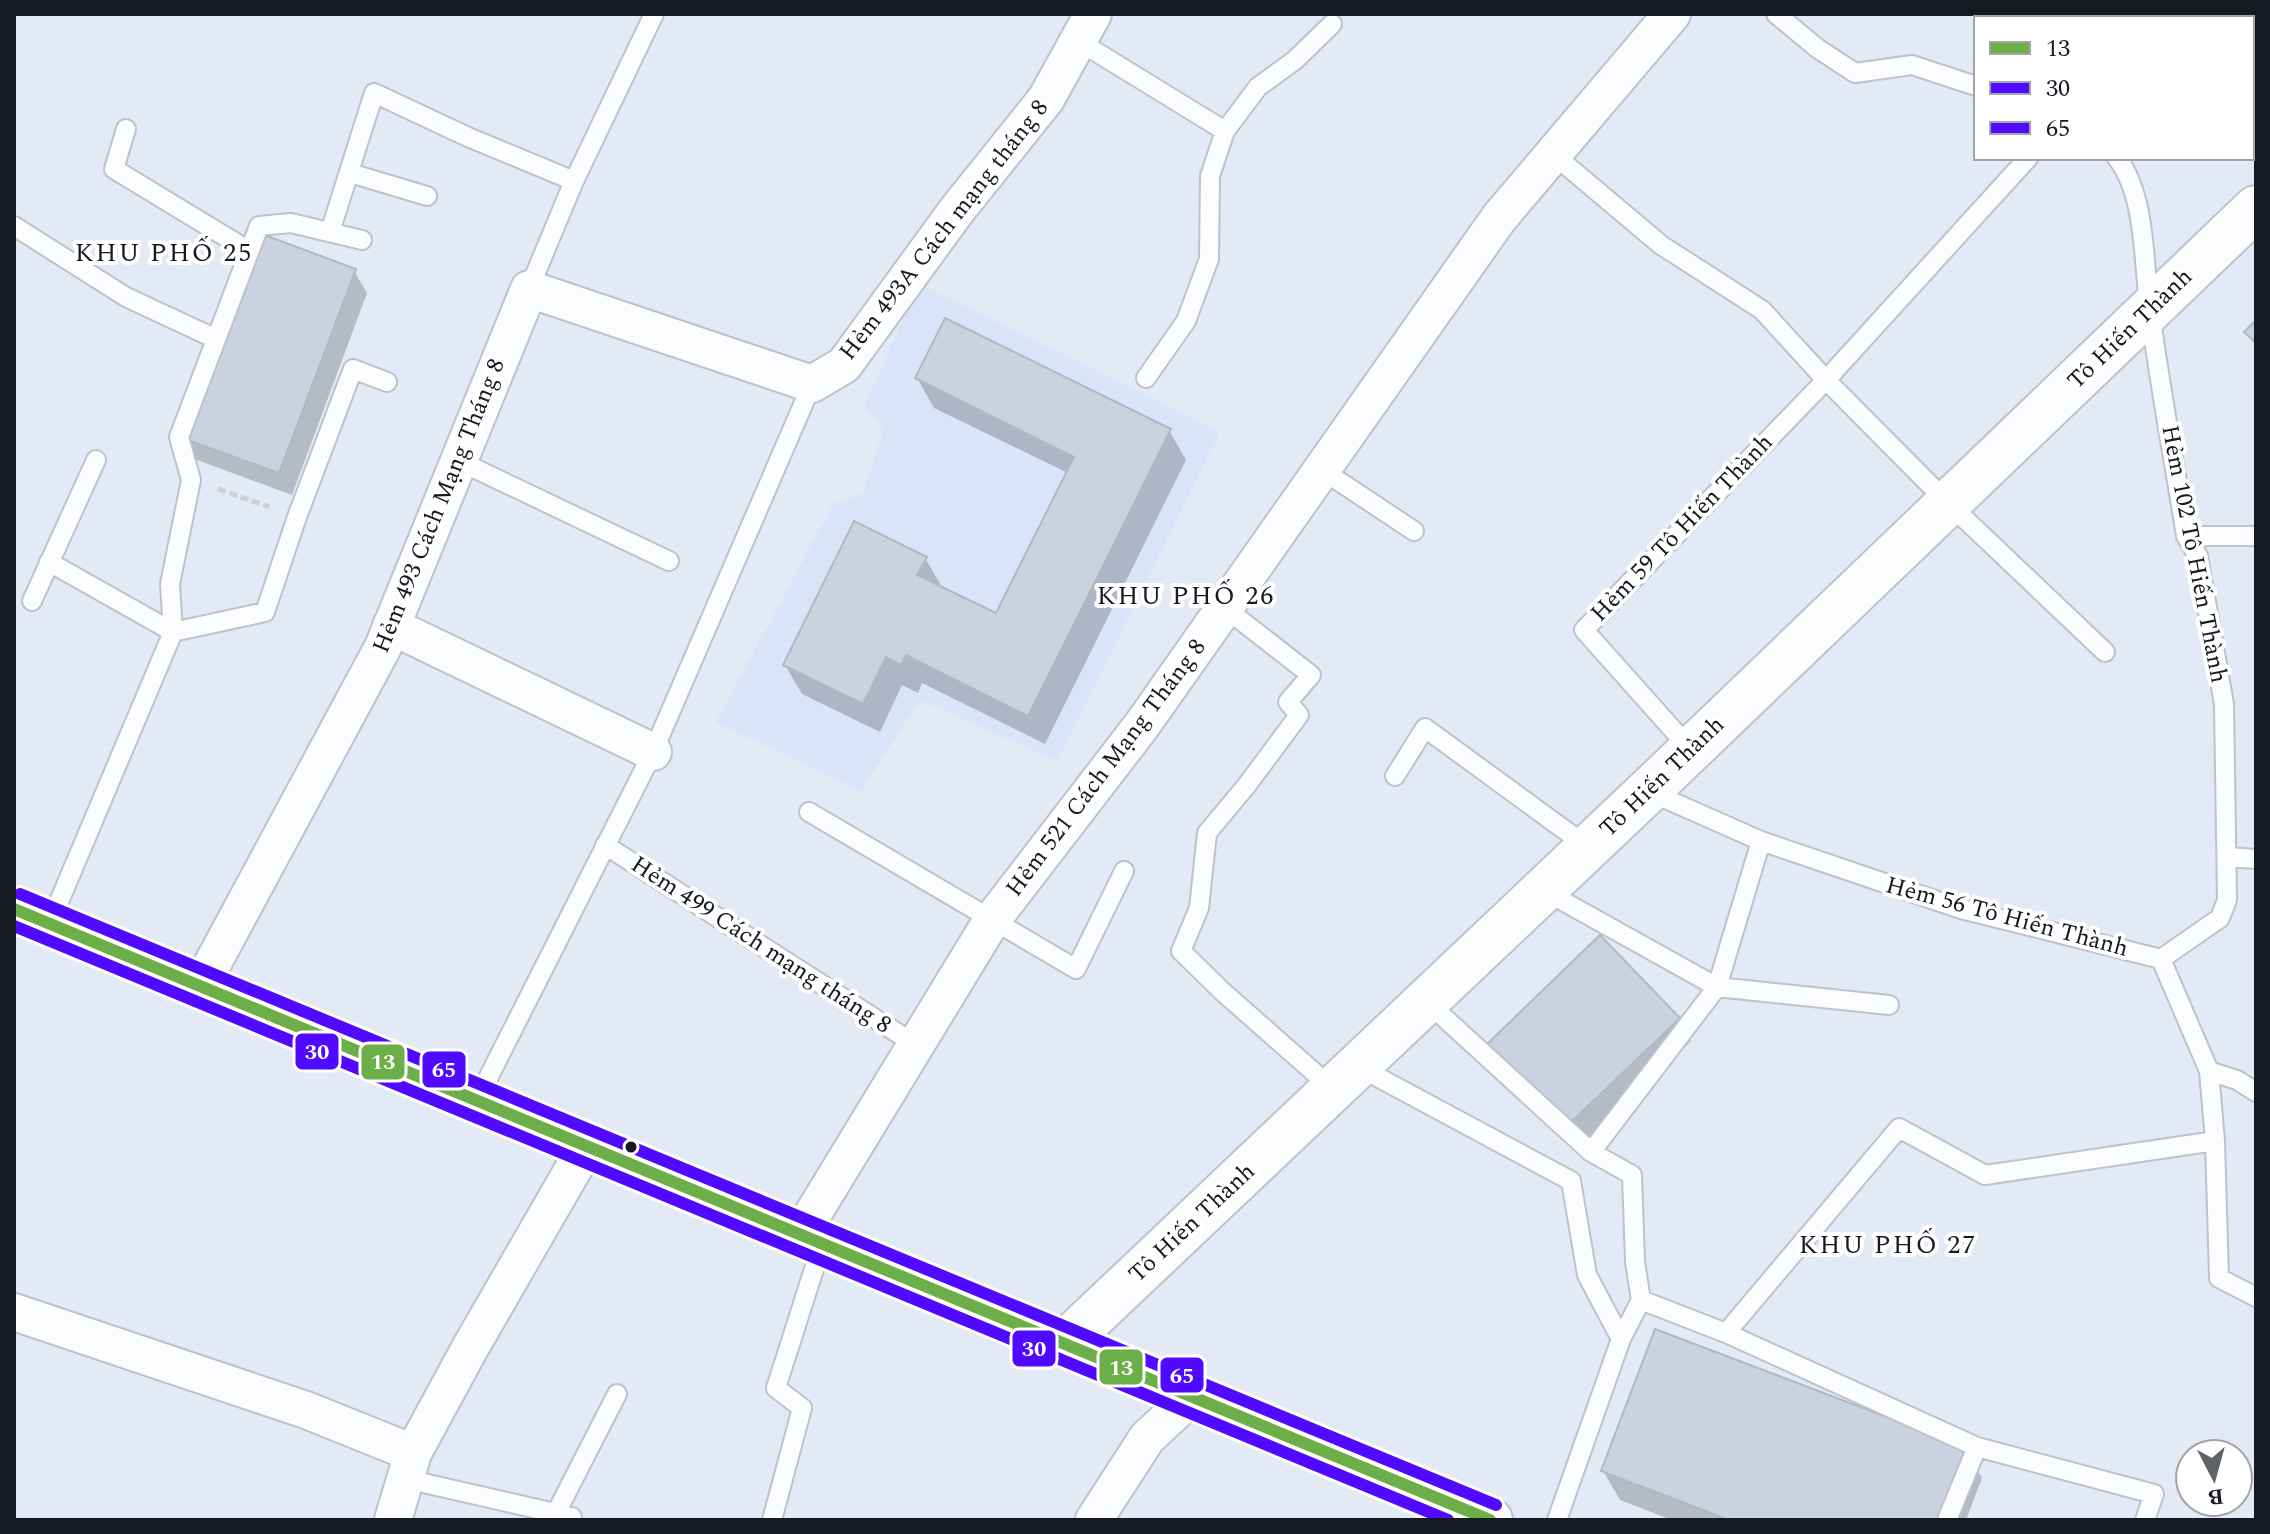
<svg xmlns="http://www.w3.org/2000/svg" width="2270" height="1534" viewBox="0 0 2270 1534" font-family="Spectral,serif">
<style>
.built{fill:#d9e4f8}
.shadow{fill:#0003}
.building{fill:#cad2e0;stroke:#b2b7c0;stroke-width:2}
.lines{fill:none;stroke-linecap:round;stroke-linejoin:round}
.service-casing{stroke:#bdc2cb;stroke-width:22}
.minor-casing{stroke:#bdc2cb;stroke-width:40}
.secondary-casing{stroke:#bdc2cb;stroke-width:48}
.primary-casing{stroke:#bdc2cb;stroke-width:48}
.path{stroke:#cdcfd1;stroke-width:5;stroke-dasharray:8 4;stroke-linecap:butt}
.service{stroke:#fbfcfe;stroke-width:18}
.minor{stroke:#fbfcfe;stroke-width:36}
.secondary{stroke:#fbfcfe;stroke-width:44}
.primary{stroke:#fbfcfe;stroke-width:44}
.bus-1-casing{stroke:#fff;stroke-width:18}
.bus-2-casing{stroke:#fff;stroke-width:18}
.bus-3-casing{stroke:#fff;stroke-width:18}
.bus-1{stroke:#6caf48;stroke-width:12}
.bus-2{stroke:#4f0aff;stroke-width:12}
.bus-3{stroke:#4f0aff;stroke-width:12}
.bus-dot{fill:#151920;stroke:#fff;stroke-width:3}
.labels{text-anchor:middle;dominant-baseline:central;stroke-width:8;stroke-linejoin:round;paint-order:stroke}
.street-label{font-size:24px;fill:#151920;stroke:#fff}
.neighbourhood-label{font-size:26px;letter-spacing:2px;fill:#151920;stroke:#fff}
.line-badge{stroke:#fff;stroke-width:3}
.badge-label{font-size:22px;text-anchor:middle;font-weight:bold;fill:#fff}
</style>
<rect width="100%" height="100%" fill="#e3eaf5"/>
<path class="built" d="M919,284L1220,431L1058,761L920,700L861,791L716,722L834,503L863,494L884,429L864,407Z"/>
<path class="shadow" d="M354,271L367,293L292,495L197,460L184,438Z
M917,378L1169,430L1186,460L1045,744L922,683L918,693L902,685L880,732L802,694L785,665L925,558L942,587L997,616L1068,473L934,408Z
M1678,1019L1691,1041L1577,1150L1499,1070Z
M1965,1449L1982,1478L1966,1520H1672L1620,1500L1603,1471Z"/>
<path class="building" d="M259,233L356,269L279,473L182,438Z
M945,318L1171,429L1028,716L906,655L901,665L886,657L863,704L783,665L854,521L927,557L917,575L996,613L1074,457L915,378Z
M2256,320V343L2244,332Z
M1600,935L1680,1018L1564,1129L1484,1047Z
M1655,1329L1966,1447L1938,1520H1729L1601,1471Z"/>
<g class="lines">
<g class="service-casing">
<path id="service" d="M1776,14L1817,48L1855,73L1912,65L1976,86
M2150,18L2153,14
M1080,42L1225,131L1210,176L1209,259L1186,321L1146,378
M126,129L114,169L249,251
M1225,131L1258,87L1295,60L1332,24
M1553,154L1661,245L1762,310L1826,380L1948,503L2105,652
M2117,158C2147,197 2143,264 2150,312C2160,387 2174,461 2186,536L2198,556L2224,704L2227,900L2220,918L2161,959
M350,173L427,196
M14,226L126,297L216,339
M330,232L374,93L468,137L574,181
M529,289L574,181L654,14
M459,461L669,561
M1322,470L1414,531
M2186,536H2256
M49,562L173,632
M32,601L96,460
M1225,608L1311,675L1288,702L1299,715L1247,785L1207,833L1199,908L1181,951L1223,992L1333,1089
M173,632L265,612L297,517L353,369L387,382
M1691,750L1584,630L1826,380L2028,158
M1395,776L1425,728L1588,847
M1648,791L1761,841L1961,909L2161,959L2209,1071L2237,1080L2256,1092
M809,812L1076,969L1124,871
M605,845L916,1045
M2229,857L2256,859
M1543,890L1717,987L1889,1005
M50,923L173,632L170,584L191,480L179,437L259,226L291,223L362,240
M1426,1001L1591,1152
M1357,1066L1571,1181L1587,1275L1621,1339
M2209,1071L2215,1141L2219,1278L2256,1297
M476,1102L653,752L812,384
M1641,1300L1635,1262L1632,1175L1591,1152L1717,987L1761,841
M1726,1333L1977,1447L2154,1494L2145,1520
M406,1479L572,1517V1520
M555,1515L617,1394
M772,1520L802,1408L776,1388L822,1244
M1557,1520L1621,1339L1641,1300L1726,1333L1899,1128L1985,1175L2215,1141
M1947,1520L1977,1447"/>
</g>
<g class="minor-casing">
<path id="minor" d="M391,626L653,752
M201,985L383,647L529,289L812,384L844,365L957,210L1046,99L1093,14
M800,1235L992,920L1142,725L1499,218L1672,14
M14,1312L306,1410L413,1453
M393,1520L413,1453L470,1348L586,1147
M1094,1520L1147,1438L1192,1396"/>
</g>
<g class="secondary-casing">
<path id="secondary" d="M1065,1343L1648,791L2256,208"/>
</g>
<g class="primary-casing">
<path id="primary" d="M14,909L1490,1520"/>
</g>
<path class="path" d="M218,489L269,507"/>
<use href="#service" class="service"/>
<use href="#minor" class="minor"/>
<use href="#secondary" class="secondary"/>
<use href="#primary" class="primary"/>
<g class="bus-1-casing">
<path id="bus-1" d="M14,909L1490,1520"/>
</g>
<g class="bus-2-casing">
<path id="bus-2" d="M14,926L1448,1520"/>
</g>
<g class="bus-3-casing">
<path id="bus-3" d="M20,894L1496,1505"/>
</g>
<use href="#bus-1" class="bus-1"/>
<use href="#bus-2" class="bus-2"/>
<use href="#bus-3" class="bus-3"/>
</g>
<circle class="bus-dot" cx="631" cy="1147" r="7"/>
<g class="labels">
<g class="street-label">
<text transform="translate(944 230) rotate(-52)">Hẻm 493A Cách mạng tháng 8</text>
<text transform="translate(2130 329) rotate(-44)">Tô Hiến Thành</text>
<text transform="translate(439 506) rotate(-68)">Hẻm 493 Cách Mạng Tháng 8</text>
<text transform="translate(1682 528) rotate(-46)">Hẻm 59 Tô Hiến Thành</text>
<text transform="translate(2194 554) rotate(79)">Hẻm 102 Tô Hiến Thành</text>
<text transform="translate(1106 768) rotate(-53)">Hẻm 521 Cách Mạng Tháng 8</text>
<text transform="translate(1662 777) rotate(-44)">Tô Hiến Thành</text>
<text transform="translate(2007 917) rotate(15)">Hẻm 56 Tô Hiến Thành</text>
<text transform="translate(761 945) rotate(33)">Hẻm 499 Cách mạng tháng 8</text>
<text transform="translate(1192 1223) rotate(-43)">Tô Hiến Thành</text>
</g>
<g class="neighbourhood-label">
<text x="164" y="253">KHU PHỐ 25</text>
<text x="1186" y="596">KHU PHỐ 26</text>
<text x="1888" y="1245">KHU PHỐ 27</text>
</g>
</g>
<g class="line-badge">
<rect x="294" y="1032" width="46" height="39" rx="8" fill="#4f0aff"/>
<rect x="360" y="1043" width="46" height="38" rx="8" fill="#6caf48"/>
<rect x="421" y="1050" width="46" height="39" rx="8" fill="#4f0aff"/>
<rect x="1011" y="1329" width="46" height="39" rx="8" fill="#4f0aff"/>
<rect x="1098" y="1348" width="46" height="38" rx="8" fill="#6caf48"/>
<rect x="1159" y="1356" width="46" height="38" rx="8" fill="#4f0aff"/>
</g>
<g class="badge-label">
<text x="317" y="1059">30</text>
<text x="383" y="1069">13</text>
<text x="444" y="1077">65</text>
<text x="1034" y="1356">30</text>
<text x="1121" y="1375">13</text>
<text x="1182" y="1383">65</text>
</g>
<rect width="2270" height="1534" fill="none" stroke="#151920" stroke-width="32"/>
<rect x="1974" y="16" width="280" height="144" fill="#ffffff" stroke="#a1a3a6" stroke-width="2"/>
<rect x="1990" y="42" width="40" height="12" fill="#6caf48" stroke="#a1a3a6" stroke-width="2"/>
<text x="2046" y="56" font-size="24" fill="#151920">13</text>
<rect x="1990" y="82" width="40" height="12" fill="#4f0aff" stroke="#a1a3a6" stroke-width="2"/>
<text x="2046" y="96" font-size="24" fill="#151920">30</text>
<rect x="1990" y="122" width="40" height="12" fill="#4f0aff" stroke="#a1a3a6" stroke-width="2"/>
<text x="2046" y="136" font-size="24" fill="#151920">65</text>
<g transform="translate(2214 1478) rotate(174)"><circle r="38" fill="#ffffff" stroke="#a1a3a6" stroke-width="2"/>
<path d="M0-6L14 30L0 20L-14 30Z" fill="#5d626b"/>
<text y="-12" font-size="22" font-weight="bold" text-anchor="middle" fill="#151920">B</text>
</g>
</svg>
